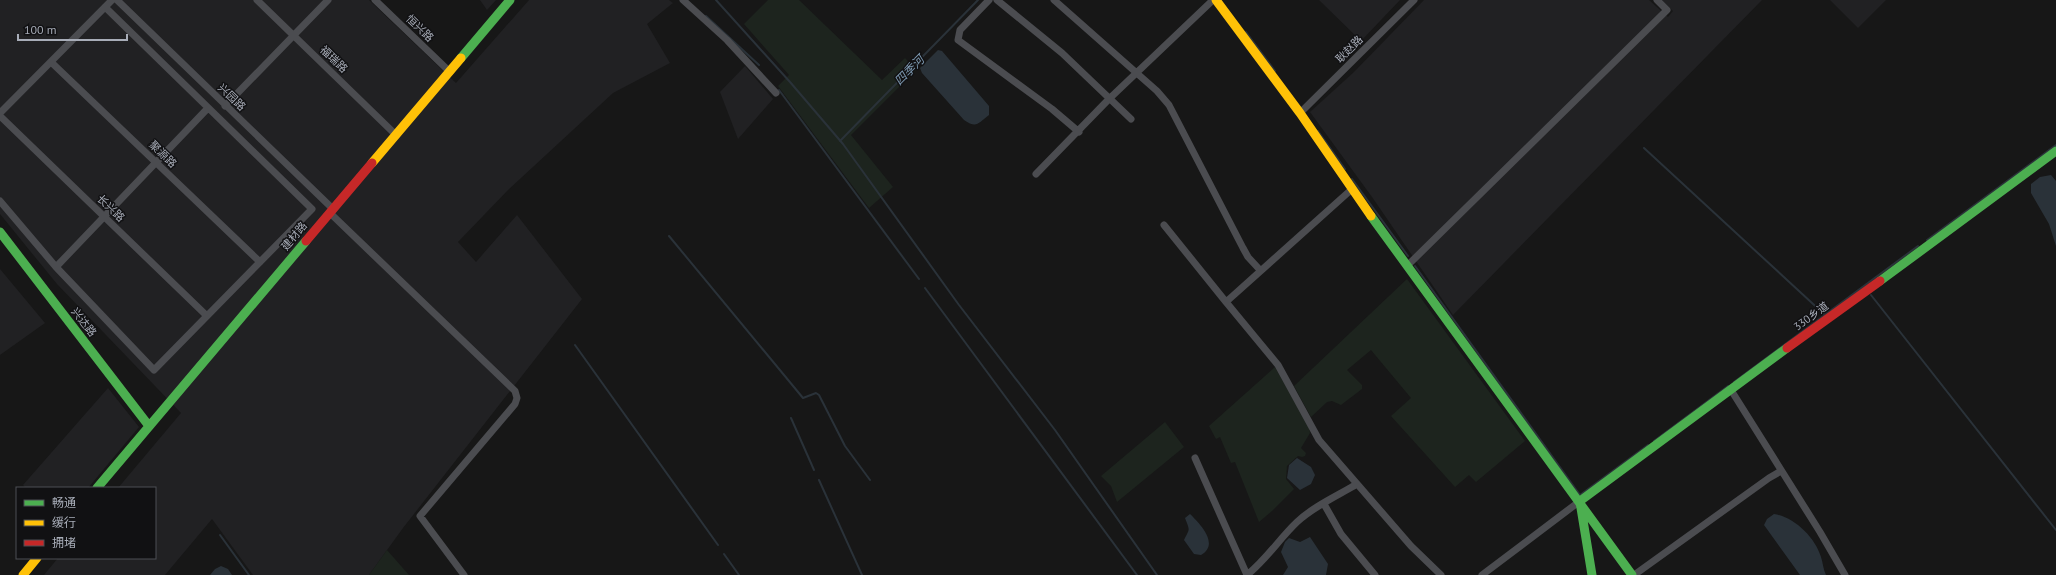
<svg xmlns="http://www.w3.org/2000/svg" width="2056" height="575" viewBox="0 0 2056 575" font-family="'PT Sans','Noto Sans SC',sans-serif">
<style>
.built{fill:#212123}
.green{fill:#1d241e}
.water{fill:#2a3239}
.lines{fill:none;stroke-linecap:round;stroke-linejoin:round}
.stream{stroke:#2a3239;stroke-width:2}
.street{stroke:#4b4c50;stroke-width:7}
.fast{stroke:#4caf50;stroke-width:9}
.slow{stroke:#ffc107;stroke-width:9}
.jam{stroke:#c62828;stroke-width:9}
.labels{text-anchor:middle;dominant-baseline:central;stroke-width:3;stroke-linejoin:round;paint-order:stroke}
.street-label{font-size:11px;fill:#a8adb8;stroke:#111113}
.water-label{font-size:12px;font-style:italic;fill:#7f9bb3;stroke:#111113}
</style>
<rect width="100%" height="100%" fill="#171717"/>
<path class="built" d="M0,0H369L456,83L529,0H669L673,3L647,24L670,63L613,93L508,190L458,242L476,262L517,215L582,299L403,528L369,575H253L212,519L165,575H44L58,558H155V488H118L181,413L57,284L0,214Z
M480,0H496L487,10Z
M1319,0H1400L1361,41Z
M1424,0H1649L1668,17L1673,11L1662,0H1762L1453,315L1372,197L1310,112L1354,72Z
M1830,0H1886L1858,28Z
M745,66L773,99L738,139L720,92Z
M0,269L45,323L0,355Z
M108,388L139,427L88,488H26L23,485Z"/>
<path class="green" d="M768,0H799L882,80L905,58L916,70L851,135L893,187L869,208L778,86L789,75L744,24Z
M1407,279L1525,441L1476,482L1469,475L1455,487L1391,416L1411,398L1371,350L1347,370L1362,385V389L1341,405L1332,401L1327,402L1311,417L1294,386Z
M1275,367L1309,427L1310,433L1301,448L1306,453L1305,456L1302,457L1298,456L1287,466L1286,479L1294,489L1272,511L1259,522L1235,462L1231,463L1220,437L1216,439L1209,426Z
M1165,422L1184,447L1117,502L1111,486L1101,476Z
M387,550L409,575H369Z"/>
<path class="water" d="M938,50L942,51L989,106V115C978,123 977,129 964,120L922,73L920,68Z
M2051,175L2056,181V246L2049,224L2031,193V184L2040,177Z
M1297,458L1311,467L1315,475L1311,484L1300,490L1287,478L1289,465Z
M1190,514C1200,524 1220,544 1201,555L1194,554L1184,540C1190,528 1190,531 1185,518Z
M1774,514C1794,517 1815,537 1821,557C1823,563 1823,569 1826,575H1800L1764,525L1767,519Z
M1310,537L1328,564L1326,575H1283L1288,567L1281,552L1285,542L1289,538L1300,542Z
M221,566L228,569L232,575H210L215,569Z"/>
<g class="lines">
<path class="stream" d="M716,0L790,82L843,144L959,305L1055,430L1157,575
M706,16L759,65
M1246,32L1275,71
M779,90L919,279
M1318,131L1345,169
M840,141L978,0
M1644,148L1825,315
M1352,179L1408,256
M669,236L803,398L816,393L819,395L845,446L870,480
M1927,240L2056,145
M1415,266L1580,495L1648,445
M925,288L1137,575
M1871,295L2056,530
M575,345L718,545
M1734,382L1918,246
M791,418L814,470
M1654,441L1728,386
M819,480L862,575
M220,535L249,575
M724,554L739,575"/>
<path class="street" d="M117,0L333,209
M257,0L396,135
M375,0L450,72
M683,0L727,40L776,93
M989,0L960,30L958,40L1052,109L1079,132
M997,0L1062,53L1131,119
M1054,0L1157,91L1169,105L1243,248L1248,257L1260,270
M51,62L260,262
M225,106L328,0
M0,113L112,0
M1300,113L1414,0
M0,116L207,316
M1036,174L1109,99L1213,0
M1352,189L1226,302L1278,365L1319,440L1411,546L1441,575
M0,201L56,267L208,108
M330,213L515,391L517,398L515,404L420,516L464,575
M1164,225L1226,302
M1408,265L1667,10L1657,0
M56,267L154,370L312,209L105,7
M1731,390L1820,532L1845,575
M1195,458L1247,575
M1324,504L1341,534L1375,575
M1247,575C1266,560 1280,538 1297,522C1314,506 1337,496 1357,484
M1482,575L1580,501
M1634,575L1769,478L1781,471"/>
<path class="fast" d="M461,58L510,0
M1371,216L1632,575
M0,232L149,426
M1880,281L2056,151
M97,488L306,241
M1580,501L1787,348
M1580,502L1592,575"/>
<path class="slow" d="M1216,0L1300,113L1371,216
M372,163L461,58
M23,575L37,558"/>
<path class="jam" d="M306,241L372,163
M1787,348L1880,281"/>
</g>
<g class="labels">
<g class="street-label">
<text transform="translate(420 28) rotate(44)">恒兴路</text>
<text transform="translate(1349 49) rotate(-45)">耿赵路</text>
<text transform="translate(334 59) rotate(44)">福瑞路</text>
<text transform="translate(232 97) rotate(44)">兴园路</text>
<text transform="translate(163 154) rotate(44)">聚源路</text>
<text transform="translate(111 208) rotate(44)">长兴路</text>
<text transform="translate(294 236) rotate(-50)">建材路</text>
<text transform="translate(1811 316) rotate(-36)">330乡道</text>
<text transform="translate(84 322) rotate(52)">兴达路</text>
</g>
<g class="water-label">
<text transform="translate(909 70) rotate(-45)">四季河</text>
</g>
</g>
<rect x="16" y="487" width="140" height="72" fill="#111113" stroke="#4d4f55"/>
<rect x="24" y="500" width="20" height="6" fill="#4caf50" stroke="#4d4f55"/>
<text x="52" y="507" font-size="12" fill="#a8adb8">畅通</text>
<rect x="24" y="520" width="20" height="6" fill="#ffc107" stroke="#4d4f55"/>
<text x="52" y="527" font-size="12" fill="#a8adb8">缓行</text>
<rect x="24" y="540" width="20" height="6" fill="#c62828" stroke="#4d4f55"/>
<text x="52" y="547" font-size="12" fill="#a8adb8">拥堵</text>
<path d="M18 34v6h109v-6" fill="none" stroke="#a8adb8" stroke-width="2"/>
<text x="24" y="34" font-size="12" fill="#a8adb8" stroke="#111113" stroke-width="3" paint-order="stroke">100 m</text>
</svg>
